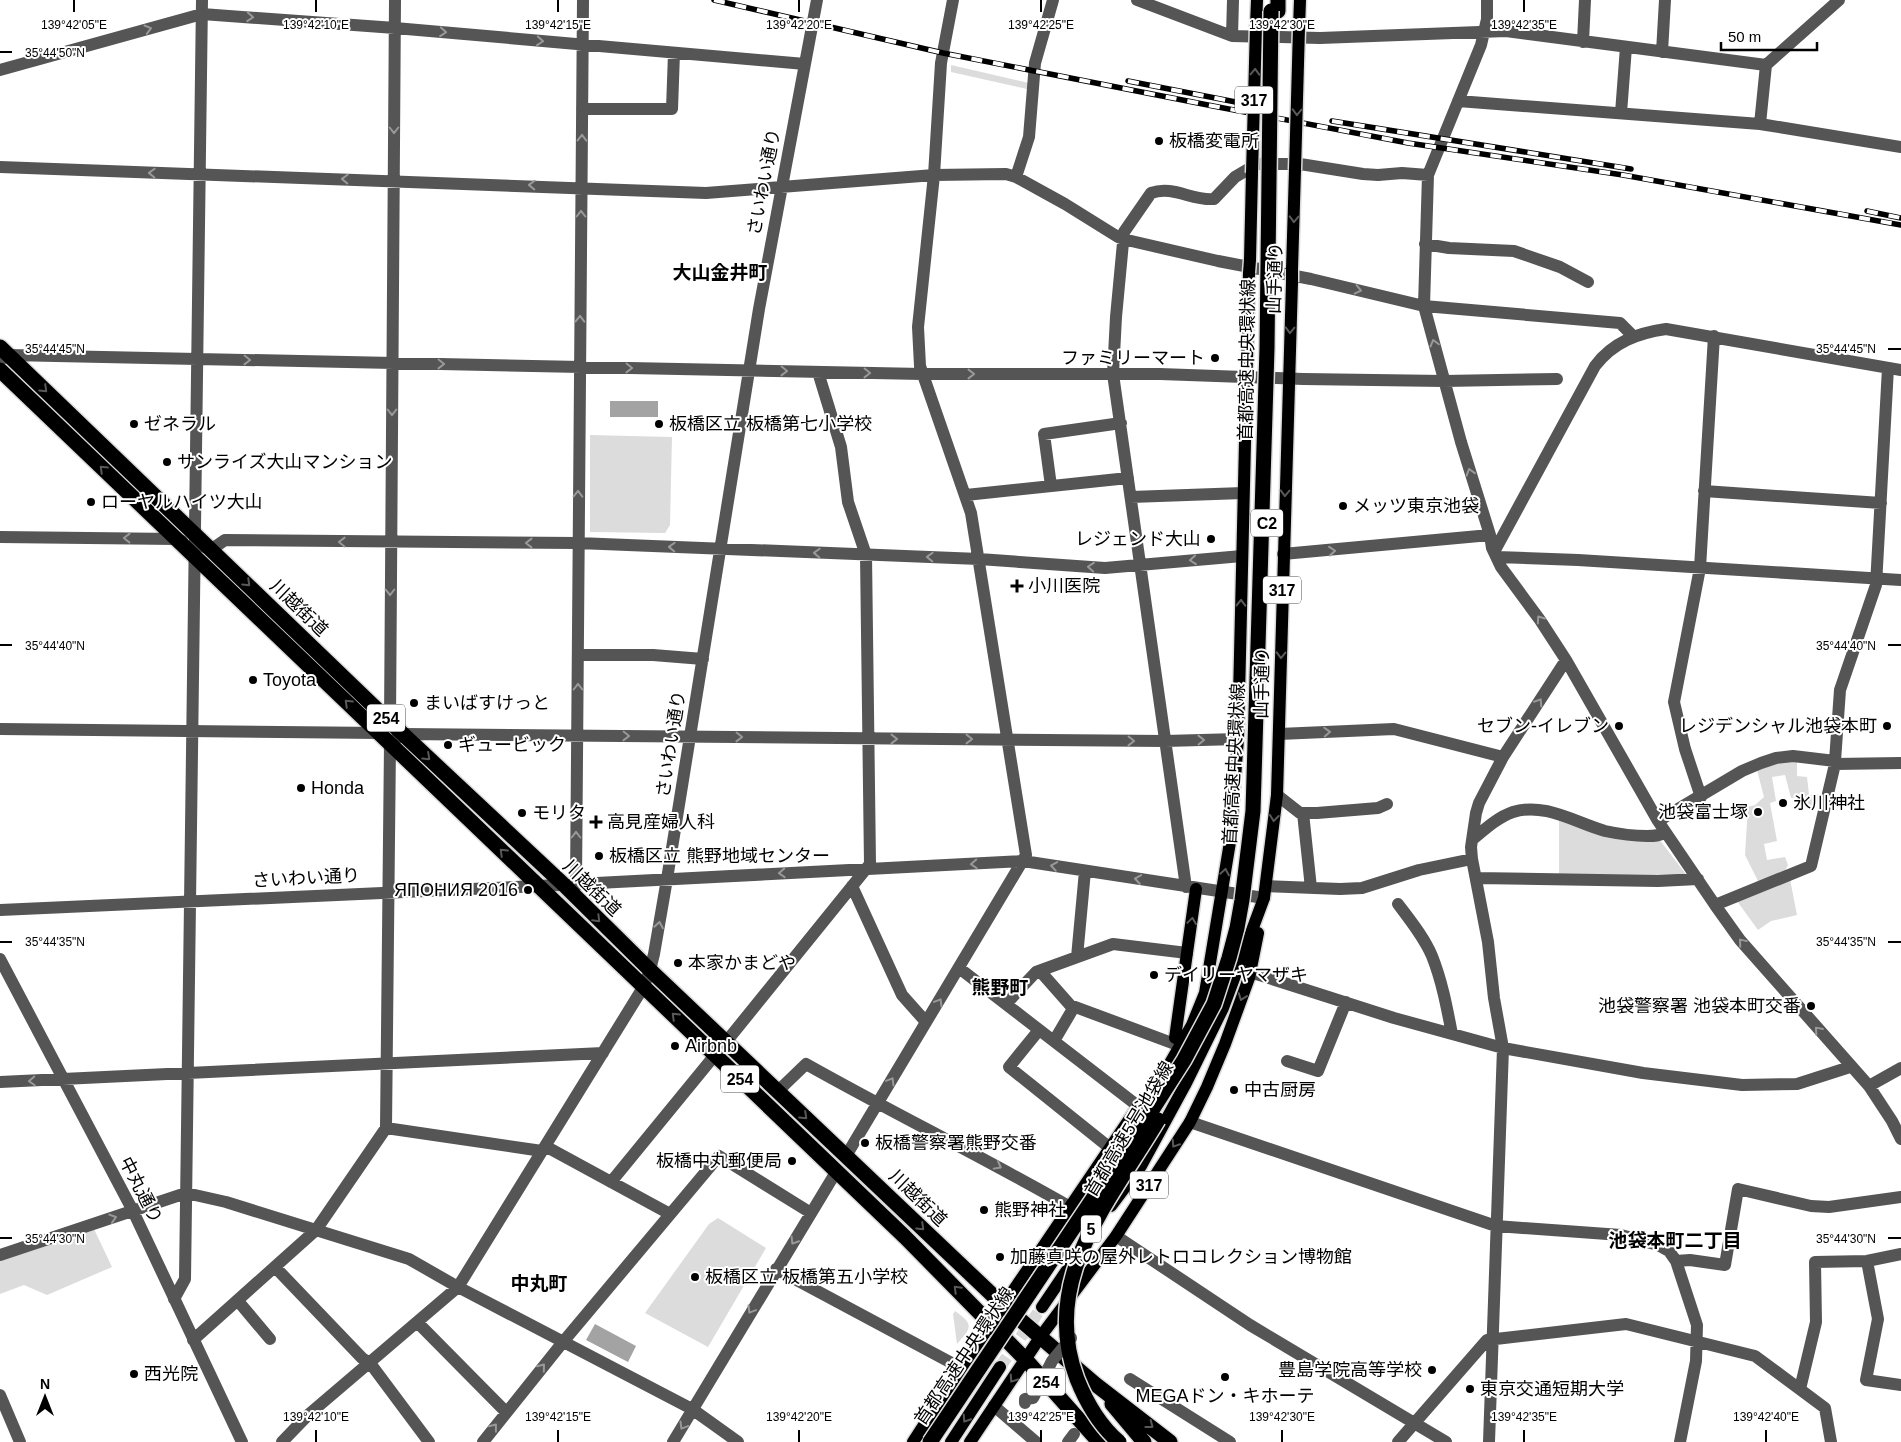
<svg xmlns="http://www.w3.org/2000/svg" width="1901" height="1442" viewBox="0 0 1901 1442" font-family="Helvetica,'Noto Sans JP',sans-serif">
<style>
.green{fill:#dcdcdc}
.water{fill:#a3a3a3}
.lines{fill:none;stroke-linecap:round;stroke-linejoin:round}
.major-tunnel{stroke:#d9d9d9;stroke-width:12;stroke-dasharray:12 6;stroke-linecap:butt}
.major-casing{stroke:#dbdbdb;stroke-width:15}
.highway-casing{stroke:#dbdbdb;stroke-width:18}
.minor{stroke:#555;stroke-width:12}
.major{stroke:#000;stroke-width:12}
.highway{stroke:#000;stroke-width:15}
.rail-casing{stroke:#000;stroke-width:5.5}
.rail{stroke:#fff;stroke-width:4;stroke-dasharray:11;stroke-linecap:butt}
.major-bridge-casing{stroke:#dbdbdb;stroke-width:15;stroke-linecap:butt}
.highway-bridge-casing{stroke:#dbdbdb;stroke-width:18;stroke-linecap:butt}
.minor-bridge{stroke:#555;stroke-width:12}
.major-bridge{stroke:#000;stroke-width:12}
.highway-bridge{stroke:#000;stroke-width:15}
.oneway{stroke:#999}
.oneway2{stroke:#595959}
.ticks{fill:none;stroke:#000;stroke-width:2}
.poi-dot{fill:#000;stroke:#fff;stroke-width:2}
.labels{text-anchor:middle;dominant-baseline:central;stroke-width:4;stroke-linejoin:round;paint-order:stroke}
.shield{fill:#fff;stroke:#4c4c4c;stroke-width:1}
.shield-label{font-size:16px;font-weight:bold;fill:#000}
.poi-label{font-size:18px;fill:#000;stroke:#fff;text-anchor:start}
.street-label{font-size:18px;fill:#000;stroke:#fff}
.neighbourhood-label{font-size:19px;font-weight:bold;fill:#000;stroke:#fff}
.ticks-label{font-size:12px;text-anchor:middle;fill:#000;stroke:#fff;stroke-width:4;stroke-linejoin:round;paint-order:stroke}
</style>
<rect width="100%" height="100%" fill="#fff"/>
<path class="green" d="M951,65L1029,83L1027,89L951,72Z
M590,435L672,437L670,525L665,533L590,532Z
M1797,761V776L1807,777L1809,795L1820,794L1816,809L1800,805L1798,797L1791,798L1785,775L1772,777L1776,801L1770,803L1777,841L1764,844L1767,860L1785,857L1788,865L1785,871L1759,883L1745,855L1748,807L1755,805L1764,797L1757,770L1783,762Z
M1559,818L1659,839L1688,877H1559Z
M1790,879L1797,915L1771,921L1758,930L1737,901Z
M718,1218L766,1248L708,1347L645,1313L709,1224Z
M94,1229L112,1267L47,1295L24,1285L0,1294V1261Z
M955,1311C975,1325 971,1328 957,1344L953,1314Z"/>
<path class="water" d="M610,401H658V417H610Z
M595,1324L636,1346L628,1362L586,1340Z"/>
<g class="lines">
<path class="major-tunnel" d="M1000,1367L1042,1307"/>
<g class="major-casing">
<path id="major" d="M1256,26L1257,0
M1299,28L1300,0
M1250,260L1252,173
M1292,269L1295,170
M1175,1038L1196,889
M1139,1117L1192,1025L1205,993L1230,842L1238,739L1249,273
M1111,1206L1141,1166L1185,1085L1223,1008L1264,898L1277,795L1292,282
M1042,1307L1076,1257
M913,1442L961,1368L1139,1105
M951,1442L1000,1367
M970,1442L1041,1336L1116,1236L1190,1122L1207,1087L1225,1044L1249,978L1258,933"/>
</g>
<g class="highway-casing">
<path id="highway" d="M1278,11V0
M0,347L390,722L563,884L650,970L1003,1305L1095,1384L1170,1442
M0,370L905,1237L1026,1360L1099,1442
M1112,1404L1144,1442"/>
</g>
<path class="minor" d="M1137,0L1232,36L1320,38L1506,31L1766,65L1839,0
M1487,0V19L1481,45L1428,175L1424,306L1461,442L1490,535L1492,548L1501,567L1540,620L1566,660L1658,821L1715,905L1740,940L1869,1086L1892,1121L1901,1139
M1232,36L1233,0
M1583,42L1585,0
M1662,52L1665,0
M0,70L202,14L395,28L805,64
M1458,101L1760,124L1901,147
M582,109H672L674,53
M1621,113L1626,47
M1760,124L1766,65
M0,167L706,193L934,175L1006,174L1016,177L1065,204L1118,237L1127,240L1218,261L1311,279L1424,306L1620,323L1634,337
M1016,177L1029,137L1035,63L1053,0
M1425,244L1449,248L1514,251L1560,267L1588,282
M0,360L9,355L922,374H1160L1303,379L1444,381L1557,379
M1888,368L1876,585L1840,690L1835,761V764L1901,763
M1051,486L1044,434L1121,423
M1704,491L1881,503
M966,495L1128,478
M1131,497L1243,493
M0,537L176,539L182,541
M204,547L212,549L225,540L578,543L979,559L1105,568L1242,556
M1494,552L1595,366C1613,342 1638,333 1666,329L1901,370
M1283,554L1490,535
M1497,557L1578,560L1901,580
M578,655H653L703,659
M390,722L395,0
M0,729L380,733
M1279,734L1394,729L1503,757
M1277,795L1300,813H1317L1378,808L1387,804
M1701,797L1685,749L1674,702L1700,568L1714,336
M1303,813L1311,888
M1658,821L1742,771L1761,763L1776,758L1793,756L1835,761
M1472,840C1484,830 1498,817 1513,812C1545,802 1576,823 1605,831C1619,834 1633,836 1647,836C1654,836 1660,836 1665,832
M1476,878L1658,881L1698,879
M576,884L583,0
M852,886L902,995L926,1022
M1266,886L1340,889L1362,888L1419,870L1472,859
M1186,887L1113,374L1116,317L1124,232L1151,193C1173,185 1192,201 1214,199L1235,177L1257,164H1300L1363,174L1378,175L1402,173L1428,175
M1398,904C1410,920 1424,937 1432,956C1442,981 1447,1008 1452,1034
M1715,905L1811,866L1835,764
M0,910L539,886L1023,861L1264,898
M1077,957L1085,871
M0,959L133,1211L242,1442
M959,968L1138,1106
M1040,971L1070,1005L1172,1043
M1250,972L1394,1018L1503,1048L1643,1073L1742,1085L1797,1084L1850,1067
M1006,1004L1036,972L1113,944L1187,953
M1039,1030L1009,1067L1110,1148
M1054,1041L1074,1007
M726,1042L870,864L866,555L848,502L841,447L818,372
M1287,1061L1318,1071L1346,1002
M0,1082L603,1053
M1869,1086L1901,1068
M778,1091L806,1064C893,1113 983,1157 1070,1207
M1190,1122L1496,1226L1621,1235L1658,1245L1669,1251L1676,1261L1697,1325L1696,1361L1680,1442
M386,1128L542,1151
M545,1146L670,1214
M846,1156L1026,855L971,513L920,366L918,327L934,175L941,63L953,0
M611,1182L715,1055
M1116,1236L1250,1325L1446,1442
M0,1255L186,1193L226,1202L409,1259L458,1287L692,1409L738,1442
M1676,1261L1690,1260L1725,1265L1738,1189L1811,1206L1829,1207L1901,1197
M1867,1261L1878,1319L1866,1380L1901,1385
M275,1267L362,1358L370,1363L429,1442
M776,1269L961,1368
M174,1299L185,1279L202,0
M238,1301L270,1339
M418,1323L506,1412
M193,1340L316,1230L386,1128L390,743L403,734L1165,741L1238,739
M1130,1379L1230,1442
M1800,1389L1816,1322L1815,1262L1867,1261L1901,1254
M0,1395L20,1442
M994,1406L1036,1442
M282,1442L308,1415L458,1287L644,986L650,970L654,954L667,879L759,309L817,0
M483,1442L563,1342L719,1156L811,1213
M673,1442L836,1172
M1068,1442L1074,1434
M1398,1442L1487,1340L1626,1324L1755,1356L1825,1408L1831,1442
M1489,1442L1503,1048L1494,998L1488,942L1472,859L1471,847L1476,813L1479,803L1503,757L1566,660"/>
<use href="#major" class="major"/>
<use href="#highway" class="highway"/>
<g class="rail-casing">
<path id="rail" d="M714,0L943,53L1213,106L1408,143L1623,175L1901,225
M1128,81L1246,104
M1332,121L1631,169
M1867,211L1901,218"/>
</g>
<use href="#rail" class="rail"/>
<g class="major-bridge-casing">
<path id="major-bridge" d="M1295,170L1299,28
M1252,173L1256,26
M1249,273L1250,260
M1292,282V269"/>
</g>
<g class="highway-bridge-casing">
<path id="highway-bridge" d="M930,1442L1147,1118L1184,1060L1214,1004L1229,958L1237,928L1242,900L1253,811L1267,348L1271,11
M1119,1442C1099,1425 1087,1404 1077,1379C1039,1279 1110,1201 1158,1120"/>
</g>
<path class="minor-bridge" d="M1025,1403V1399L1033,1398L1052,1361L1071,1338"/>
<use href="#major-bridge" class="major-bridge"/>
<use href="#highway-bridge" class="highway-bridge"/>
</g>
<defs><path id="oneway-chevron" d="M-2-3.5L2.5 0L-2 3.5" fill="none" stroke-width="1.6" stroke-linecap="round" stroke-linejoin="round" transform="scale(1.25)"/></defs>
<g class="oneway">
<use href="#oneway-chevron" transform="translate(250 17) rotate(4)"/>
<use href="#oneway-chevron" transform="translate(148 29) rotate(-16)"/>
<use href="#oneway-chevron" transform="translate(443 32) rotate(5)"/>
<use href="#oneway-chevron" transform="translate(540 41) rotate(5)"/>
<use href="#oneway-chevron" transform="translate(394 130) rotate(90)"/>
<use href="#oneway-chevron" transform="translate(582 138) rotate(-89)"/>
<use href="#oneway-chevron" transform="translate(152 173) rotate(-178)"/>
<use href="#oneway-chevron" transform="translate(345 179) rotate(-178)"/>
<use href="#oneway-chevron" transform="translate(532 185) rotate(-178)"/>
<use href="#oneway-chevron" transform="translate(581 214) rotate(-90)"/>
<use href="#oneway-chevron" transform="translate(1358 290) rotate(13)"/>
<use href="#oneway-chevron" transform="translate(580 319) rotate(-89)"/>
<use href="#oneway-chevron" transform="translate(1434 343) rotate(-105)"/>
<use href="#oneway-chevron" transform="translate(247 360) rotate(1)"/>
<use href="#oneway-chevron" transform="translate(441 364) rotate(1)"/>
<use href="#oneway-chevron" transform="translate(629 368) rotate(1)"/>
<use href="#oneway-chevron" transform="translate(784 371) rotate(1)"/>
<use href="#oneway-chevron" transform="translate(867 373) rotate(1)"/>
<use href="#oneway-chevron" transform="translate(971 374)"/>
<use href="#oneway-chevron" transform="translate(392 412) rotate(90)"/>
<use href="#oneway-chevron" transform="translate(1470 472) rotate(-107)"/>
<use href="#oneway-chevron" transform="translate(578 494) rotate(-89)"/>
<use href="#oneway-chevron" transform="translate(127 538) rotate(-179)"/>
<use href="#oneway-chevron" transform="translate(342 542) rotate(-179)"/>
<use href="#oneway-chevron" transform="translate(529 543) rotate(-180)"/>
<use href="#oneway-chevron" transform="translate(672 547) rotate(-178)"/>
<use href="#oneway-chevron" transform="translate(1332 551) rotate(-5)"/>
<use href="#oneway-chevron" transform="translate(817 553) rotate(-178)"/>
<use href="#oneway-chevron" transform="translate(930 557) rotate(-178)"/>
<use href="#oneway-chevron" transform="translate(1193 560) rotate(175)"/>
<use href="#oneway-chevron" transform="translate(1091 567) rotate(-176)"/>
<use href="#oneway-chevron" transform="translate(390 592) rotate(90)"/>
<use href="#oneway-chevron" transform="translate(1540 619) rotate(-125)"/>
<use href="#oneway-chevron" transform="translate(578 687) rotate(-90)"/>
<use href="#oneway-chevron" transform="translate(1539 702) rotate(-57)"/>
<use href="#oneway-chevron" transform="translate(1327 732) rotate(-3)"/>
<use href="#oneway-chevron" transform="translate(626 736) rotate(1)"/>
<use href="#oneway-chevron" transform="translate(739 737) rotate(1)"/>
<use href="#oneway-chevron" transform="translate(894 739)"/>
<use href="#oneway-chevron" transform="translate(969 739)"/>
<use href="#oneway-chevron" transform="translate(1201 740) rotate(-1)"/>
<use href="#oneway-chevron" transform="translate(1131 741) rotate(1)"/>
<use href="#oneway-chevron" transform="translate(576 835) rotate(-90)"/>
<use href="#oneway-chevron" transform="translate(974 864) rotate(177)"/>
<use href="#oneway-chevron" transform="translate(1054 866) rotate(-171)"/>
<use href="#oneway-chevron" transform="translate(782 873) rotate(177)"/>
<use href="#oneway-chevron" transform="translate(1138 879) rotate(-171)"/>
<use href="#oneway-chevron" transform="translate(659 925) rotate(-80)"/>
<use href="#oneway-chevron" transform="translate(1742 942) rotate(-130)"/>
<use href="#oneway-chevron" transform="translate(939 1002) rotate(-59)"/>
<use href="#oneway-chevron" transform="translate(1818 1030) rotate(-131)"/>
<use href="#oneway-chevron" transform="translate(32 1081) rotate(177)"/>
<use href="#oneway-chevron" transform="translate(891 1081) rotate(-59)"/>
<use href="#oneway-chevron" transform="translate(998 1166) rotate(29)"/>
<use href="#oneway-chevron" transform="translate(113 1218) rotate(-18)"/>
<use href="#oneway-chevron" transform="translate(794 1241) rotate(122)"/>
<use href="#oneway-chevron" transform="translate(751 1310) rotate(121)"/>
<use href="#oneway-chevron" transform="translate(542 1367) rotate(-51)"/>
<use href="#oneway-chevron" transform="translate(683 1426) rotate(121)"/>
<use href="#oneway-chevron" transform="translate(494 1427) rotate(-52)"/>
</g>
<g class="oneway2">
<use href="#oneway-chevron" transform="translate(1255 72) rotate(-88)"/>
<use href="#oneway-chevron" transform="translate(1297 112) rotate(91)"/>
<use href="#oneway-chevron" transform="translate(1294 219) rotate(92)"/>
<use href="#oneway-chevron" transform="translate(1290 330) rotate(92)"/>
<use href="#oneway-chevron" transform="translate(44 389) rotate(44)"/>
<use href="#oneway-chevron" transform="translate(103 469) rotate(-136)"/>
<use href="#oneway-chevron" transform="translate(1285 493) rotate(92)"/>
<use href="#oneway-chevron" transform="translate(247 583) rotate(44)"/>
<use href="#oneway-chevron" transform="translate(1241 603) rotate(-89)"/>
<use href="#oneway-chevron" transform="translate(1281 655) rotate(91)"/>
<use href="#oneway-chevron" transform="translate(348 703) rotate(-136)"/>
<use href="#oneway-chevron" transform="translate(427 757) rotate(43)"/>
<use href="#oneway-chevron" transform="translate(1274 818) rotate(97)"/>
<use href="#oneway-chevron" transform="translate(503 852) rotate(-136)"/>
<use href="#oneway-chevron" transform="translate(1225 872) rotate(-80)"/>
<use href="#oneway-chevron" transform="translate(597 919) rotate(45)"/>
<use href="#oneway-chevron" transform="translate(1192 921) rotate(-82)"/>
<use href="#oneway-chevron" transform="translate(1242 997) rotate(110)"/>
<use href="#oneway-chevron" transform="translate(675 1016) rotate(-136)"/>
<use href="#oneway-chevron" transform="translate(804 1116) rotate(43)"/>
<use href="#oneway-chevron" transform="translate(1175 1144) rotate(123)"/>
<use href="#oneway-chevron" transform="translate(921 1227) rotate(44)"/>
<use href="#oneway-chevron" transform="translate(957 1289) rotate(-135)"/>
<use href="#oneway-chevron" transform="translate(1013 1379) rotate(124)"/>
<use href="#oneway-chevron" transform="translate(966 1419) rotate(123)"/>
<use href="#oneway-chevron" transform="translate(1150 1425) rotate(37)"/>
</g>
<path class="ticks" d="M74,0V12M316,0V12M558,0V12M799,0V12M1041,0V12M1282,0V12M1524,0V12M0,52H12M0,349H12M1888,349H1901M0,645H12M1888,645H1901M0,942H12M1888,942H1901M0,1238H12M1888,1238H1901M316,1430V1442M558,1430V1442M799,1430V1442M1041,1430V1442M1282,1430V1442M1524,1430V1442M1766,1430V1442"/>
<g class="poi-dot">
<circle cx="1159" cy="141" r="5"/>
<circle cx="1215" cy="358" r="5"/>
<circle cx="134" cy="424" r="5"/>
<circle cx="659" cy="424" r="5"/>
<circle cx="167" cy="462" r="5"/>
<circle cx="91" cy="502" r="5"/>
<circle cx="1343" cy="506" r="5"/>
<circle cx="1211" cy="539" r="5"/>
<path d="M1014.5 578.5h5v5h5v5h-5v5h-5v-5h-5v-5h5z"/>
<circle cx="253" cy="680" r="5"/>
<circle cx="414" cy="703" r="5"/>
<circle cx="1619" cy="726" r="5"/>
<circle cx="1887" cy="726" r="5"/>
<circle cx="448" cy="745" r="5"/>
<circle cx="301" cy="788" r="5"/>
<circle cx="1783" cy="803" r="5"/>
<circle cx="1758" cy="812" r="5"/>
<circle cx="522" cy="813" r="5"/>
<path d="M593.5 814.5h5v5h5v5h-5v5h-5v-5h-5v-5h5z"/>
<circle cx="599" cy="856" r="5"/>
<circle cx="528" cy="890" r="5"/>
<circle cx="678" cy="963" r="5"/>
<circle cx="1154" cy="975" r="5"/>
<circle cx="1811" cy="1006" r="5"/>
<circle cx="675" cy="1046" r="5"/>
<circle cx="1234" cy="1090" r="5"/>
<circle cx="865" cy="1143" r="5"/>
<circle cx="792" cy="1161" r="5"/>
<circle cx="984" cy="1210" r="5"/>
<circle cx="1000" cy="1257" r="5"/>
<circle cx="695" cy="1277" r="5"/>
<circle cx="1432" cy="1370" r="5"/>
<circle cx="134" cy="1374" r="5"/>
<circle cx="1225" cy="1377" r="5"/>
<circle cx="1470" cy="1389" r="5"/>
</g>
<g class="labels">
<g class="shield">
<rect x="1235" y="86.5" width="38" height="27" rx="4"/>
<rect x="1251" y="509.5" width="32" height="27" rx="4"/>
<rect x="1263" y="576.5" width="38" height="27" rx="4"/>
<rect x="367" y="704.5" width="38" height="27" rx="4"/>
<rect x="721" y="1065.5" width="38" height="27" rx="4"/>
<rect x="1130" y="1171.5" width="38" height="27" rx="4"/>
<rect x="1081" y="1215.5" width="20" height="27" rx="4"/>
<rect x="1027" y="1368.5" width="38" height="27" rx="4"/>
</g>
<g class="shield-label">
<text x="1254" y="100">317</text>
<text x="1267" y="523">C2</text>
<text x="1282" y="590">317</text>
<text x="386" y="718">254</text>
<text x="740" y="1079">254</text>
<text x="1149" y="1185">317</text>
<text x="1091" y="1229">5</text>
<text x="1046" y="1382">254</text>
</g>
<g class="poi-label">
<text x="1169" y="141">板橋変電所</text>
<text x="1205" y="358" text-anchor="end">ファミリーマート</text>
<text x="144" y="424">ゼネラル</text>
<text x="669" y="424">板橋区立 板橋第七小学校</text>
<text x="177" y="462">サンライズ大山マンション</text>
<text x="101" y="502">ローヤルハイツ大山</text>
<text x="1353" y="506">メッツ東京池袋</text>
<text x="1201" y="539" text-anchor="end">レジェンド大山</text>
<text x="1028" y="586">小川医院</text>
<text x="263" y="680">Toyota</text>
<text x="424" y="703">まいばすけっと</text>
<text x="1609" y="726" text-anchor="end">セブン-イレブン</text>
<text x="1877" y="726" text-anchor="end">レジデンシャル池袋本町</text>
<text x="458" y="745">ギュービック</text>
<text x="311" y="788">Honda</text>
<text x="1793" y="803">氷川神社</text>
<text x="1748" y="812" text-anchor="end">池袋富士塚</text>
<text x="532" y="813">モリタ</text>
<text x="607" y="822">高見産婦人科</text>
<text x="609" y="856">板橋区立 熊野地域センター</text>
<text x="518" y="890" text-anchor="end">ЯПОНИЯ 2016</text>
<text x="688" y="963">本家かまどや</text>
<text x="1164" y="975">デイリーヤマザキ</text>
<text x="1801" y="1006" text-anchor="end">池袋警察署 池袋本町交番</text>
<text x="685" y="1046">Airbnb</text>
<text x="1244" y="1090">中古厨房</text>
<text x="875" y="1143">板橋警察署熊野交番</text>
<text x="782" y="1161" text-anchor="end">板橋中丸郵便局</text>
<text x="994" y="1210">熊野神社</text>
<text x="1010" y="1257">加藤真咲の屋外レトロコレクション博物館</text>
<text x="705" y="1277">板橋区立 板橋第五小学校</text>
<text x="1422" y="1370" text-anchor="end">豊島学院高等学校</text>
<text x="144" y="1374">西光院</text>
<text x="1480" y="1389">東京交通短期大学</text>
<text x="1225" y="1396" text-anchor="middle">MEGAドン・キホーテ</text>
</g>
<g class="street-label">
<text transform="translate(764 182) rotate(-79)">さいわい通り</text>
<text transform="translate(1275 278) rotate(-88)">山手通り</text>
<text transform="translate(1247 360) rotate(-89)">首都高速中央環状線</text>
<text transform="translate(299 608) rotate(44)">川越街道</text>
<text transform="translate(1262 683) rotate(-89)">山手通り</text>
<text transform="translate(671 744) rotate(-81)">さいわい通り</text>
<text transform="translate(1234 764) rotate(-87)">首都高速中央環状線</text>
<text transform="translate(306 878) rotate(-3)">さいわい通り</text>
<text transform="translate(592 888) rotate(44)">川越街道</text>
<text transform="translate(1129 1129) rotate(-59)">首都高速5号池袋線</text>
<text transform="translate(141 1190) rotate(63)">中丸通り</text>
<text transform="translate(918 1198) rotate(44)">川越街道</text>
<text transform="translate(964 1356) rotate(-56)">首都高速中央環状線</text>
</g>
<g class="neighbourhood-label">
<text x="720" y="272">大山金井町</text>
<text x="1000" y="987">熊野町</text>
<text x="1675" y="1240">池袋本町二丁目</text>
<text x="539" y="1283">中丸町</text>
</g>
</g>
<g class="ticks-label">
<text x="74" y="29">139°42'05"E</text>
<text x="316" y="29">139°42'10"E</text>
<text x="558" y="29">139°42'15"E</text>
<text x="799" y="29">139°42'20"E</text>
<text x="1041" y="29">139°42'25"E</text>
<text x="1282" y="29">139°42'30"E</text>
<text x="1524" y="29">139°42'35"E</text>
<text x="55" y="57">35°44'50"N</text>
<text x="55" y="353">35°44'45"N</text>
<text x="1846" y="353">35°44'45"N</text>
<text x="55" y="650">35°44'40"N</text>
<text x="1846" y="650">35°44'40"N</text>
<text x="55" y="946">35°44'35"N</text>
<text x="1846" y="946">35°44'35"N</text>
<text x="55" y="1243">35°44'30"N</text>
<text x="1846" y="1243">35°44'30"N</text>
<text x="316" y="1421">139°42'10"E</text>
<text x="558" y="1421">139°42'15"E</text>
<text x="799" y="1421">139°42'20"E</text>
<text x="1041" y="1421">139°42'25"E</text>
<text x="1282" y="1421">139°42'30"E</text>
<text x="1524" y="1421">139°42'35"E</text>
<text x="1766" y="1421">139°42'40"E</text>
</g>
<g transform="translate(45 1397)" stroke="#ffffff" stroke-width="4" paint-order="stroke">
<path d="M0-4L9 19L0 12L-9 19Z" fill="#000000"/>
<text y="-8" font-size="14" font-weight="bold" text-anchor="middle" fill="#000000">N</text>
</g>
<path d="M1721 42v8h96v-8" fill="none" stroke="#000000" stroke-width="2.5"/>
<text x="1728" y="42" font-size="15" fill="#000000" stroke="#ffffff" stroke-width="4" paint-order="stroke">50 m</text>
</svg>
